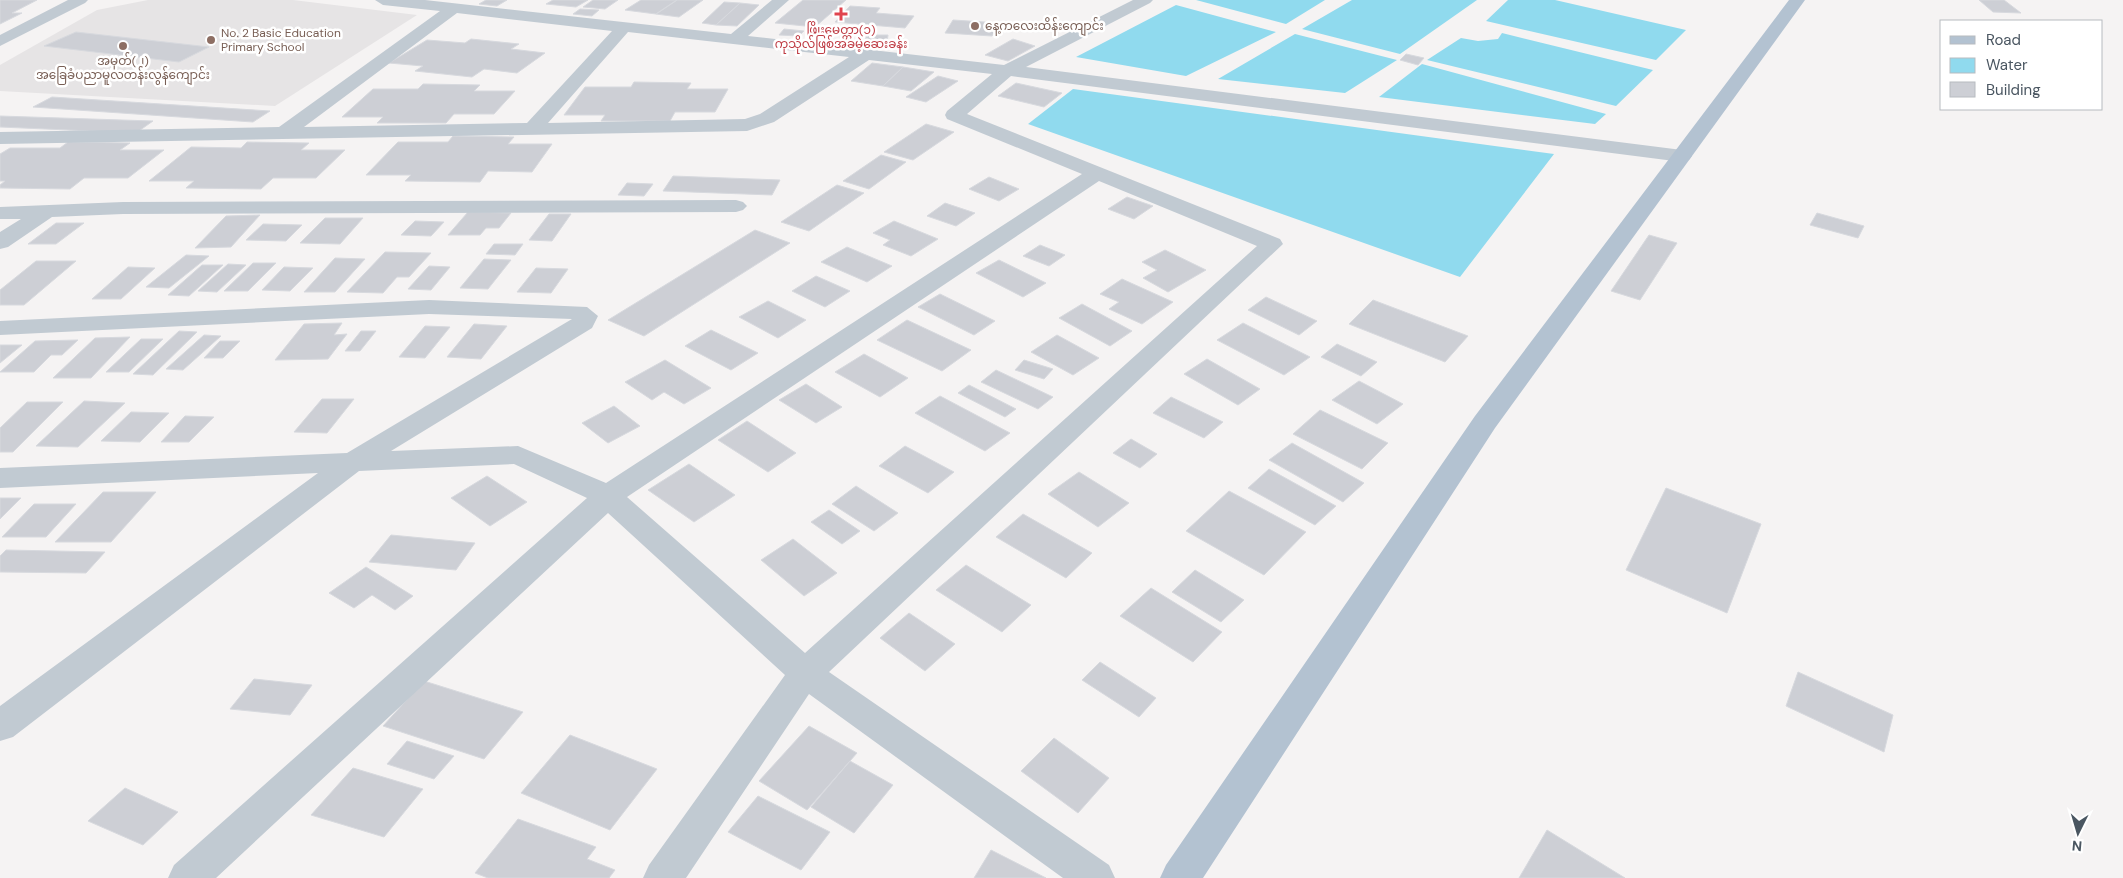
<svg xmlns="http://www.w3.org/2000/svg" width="2123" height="878" viewBox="0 0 2123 878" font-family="'DM Sans','Noto Sans Myanmar',sans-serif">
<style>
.education{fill:#e6e4e5}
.water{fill:#90daee}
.building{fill:#cdcfd5;stroke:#d7d9de}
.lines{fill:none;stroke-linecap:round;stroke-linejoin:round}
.minor{fill:#c1cad2;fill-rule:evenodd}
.major{fill:#b3c2d1;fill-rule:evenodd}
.health-dot{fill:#e0444e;stroke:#fff;stroke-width:2}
.education-dot{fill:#8d6e63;stroke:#fff;stroke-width:2}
.labels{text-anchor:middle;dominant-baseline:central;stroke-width:5;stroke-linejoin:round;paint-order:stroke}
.far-education-label{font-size:12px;fill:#785e54;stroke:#fff;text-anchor:start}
.far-health-label{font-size:12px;fill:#be3a42;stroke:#fff}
</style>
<rect width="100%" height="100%" fill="#f5f3f3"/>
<path class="education" d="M148,0H293L417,15L275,106L0,91V65L97,10Z"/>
<path class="water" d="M1196,0H1325L1286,24Z
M1352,0H1477L1400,54L1302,29Z
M1508,0H1555L1686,30L1656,60L1486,21Z
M1176,5L1276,32L1186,76L1076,57Z
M1502,33L1653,70L1616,106L1427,60L1461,38L1478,41L1498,39Z
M1295,34L1397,60L1345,93L1218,79Z
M1422,64L1606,114L1595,124L1379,97Z
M1073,89L1554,154L1460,277L1028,124Z"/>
<path class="building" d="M0,0H37L12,13H22L0,24Z
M486,0H507L497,6L479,4Z
M553,0H588L576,7L546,4Z
M593,0H618L605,9L583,7Z
M641,0H677L656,14L625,10Z
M677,0H703L679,17L656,14Z
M803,0H846L815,27L775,23Z
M1979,0H2004L2021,13L1993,12Z
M724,2L740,3L716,25L702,23Z
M740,3L759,5L737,26L716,25Z
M850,6L880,8L876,13L914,16L905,28L835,22Z
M580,9L599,10L592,16L573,14Z
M953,20L1000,23L992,36L945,33Z
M784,29L804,31L799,36L779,35Z
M76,32L209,47L179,62L44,46Z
M866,35H888L887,43L865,44Z
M471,39L519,44L511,49L545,53L517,73L484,69L472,77L415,71L423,66L389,63L427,40L465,43Z
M1013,39L1035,46L1008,61L985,55Z
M1406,54L1424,58L1418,65L1400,60Z
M872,63L903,67L883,86L851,81Z
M903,67L934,72L911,91L883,86Z
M938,76L958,81L926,102L906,97Z
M634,82L691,83L687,89H728L715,112H675L670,121H601L605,115H564L585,87H631Z
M1016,83L1062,93L1044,107L998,96Z
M423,84L480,85L474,91H515L494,114H454L446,123H377L383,117H342L373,89H418Z
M52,97L270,111L253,122L33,107Z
M0,116L153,121L136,133L0,127Z
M926,124L954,132L913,160L884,152Z
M453,136L514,137L508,144H552L532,172L488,171L480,182L405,181L411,175H366L398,142H448Z
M68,142L130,143L120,150H164L128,178H84L70,189L0,188V185L5,181H0V154L10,148H60Z
M247,142L309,143L301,150H345L316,178H273L261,189L186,188L194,181H149L191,147L241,148Z
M881,155L906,162L869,189L843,181Z
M673,176L780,180L772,195L663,191Z
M989,177L1019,189L999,201L969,189Z
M627,183L653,184L644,196L618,195Z
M837,185L864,193L809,231L781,222Z
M1127,197L1153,206L1134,219L1108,209Z
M945,203L975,213L956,226L927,216Z
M468,212L511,213L499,228H486L480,235H448Z
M1817,213L1864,226L1858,238L1810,225Z
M549,214H571L552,241L529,240Z
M260,215L231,247L195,248L226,216Z
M325,218H363L340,244L300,243Z
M415,221L444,222L431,236L401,235Z
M894,221L938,239L911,256L883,245L890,240L873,233Z
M56,223H84L56,244H28Z
M263,224L302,225L286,241L246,240Z
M755,230L790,243L644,336L608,320Z
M1649,235L1677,243L1640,300L1611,291Z
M494,244H523L515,255L486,254Z
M1040,245L1065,255L1049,266L1023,256Z
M847,247L892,266L867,282L821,262Z
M1165,250L1206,270L1168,292L1143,278L1157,270L1142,262Z
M385,252L431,253L409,277H397L383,293L347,292Z
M186,255L209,256L169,288L146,287Z
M335,258L365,259L335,292H304Z
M484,259L511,260L488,289L460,288Z
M999,260L1046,283L1023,297L976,273Z
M36,261H76L24,305H0V290Z
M253,263H276L248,291H224Z
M228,264L246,265L217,292L198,291Z
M202,265H223L189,296L168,295Z
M429,266L450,267L431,290L408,289Z
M128,267L155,268L121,299H92Z
M284,267L313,268L290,291L262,290Z
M536,268L568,269L551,293L517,292Z
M816,276L850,291L825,307L792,291Z
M1122,279L1173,302L1142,324L1109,309L1119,302L1100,294Z
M940,294L995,321L974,335L918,307Z
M1266,297L1317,321L1299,335L1248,310Z
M1373,300L1468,336L1445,362L1349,324Z
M768,301L806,320L778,338L739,317Z
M1082,304L1132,331L1110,346L1059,318Z
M907,320L971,350L942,371L877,340Z
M342,323L334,335L347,334L328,359L275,360L304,324Z
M1243,323L1310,357L1284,375L1217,340Z
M474,324L507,326L481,359L447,357Z
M425,326L450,327L425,358L399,357Z
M711,330L758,353L731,370L685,346Z
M179,331L197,332L153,375L133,374Z
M361,331H376L360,351H345Z
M204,335L221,336L183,370L166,369Z
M1057,335L1099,358L1073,375L1031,352Z
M130,337L91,378H53L95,338Z
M141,339H163L129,372H106Z
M78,340L62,355H51L34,372H0L35,341Z
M220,341H240L223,358H204Z
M1337,344L1377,362L1361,376L1321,357Z
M0,345H22L0,363Z
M864,354L908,378L880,397L835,372Z
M1207,359L1260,389L1238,405L1184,374Z
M665,360L711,388L684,404L664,392L652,400L625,382Z
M1024,360L1053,369L1044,379L1015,370Z
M996,370L1053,397L1038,409L981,382Z
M1359,381L1403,404L1377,424L1332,400Z
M806,384L842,407L816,423L779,400Z
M969,385L1016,409L1005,417L958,393Z
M940,396L1010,433L985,451L915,413Z
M1171,397L1223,422L1204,438L1153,413Z
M322,399H354L327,433L294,432Z
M84,401L125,403L78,447L36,446Z
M27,402H63L13,452H0V428Z
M614,406L640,426L608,443L582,423Z
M1320,410L1388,443L1362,469L1293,434Z
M131,412L169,413L140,442L101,441Z
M185,416L214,417L189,442H161Z
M747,421L796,453L768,472L718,440Z
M1131,439L1157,454L1140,468L1113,453Z
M1292,443L1364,483L1343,502L1269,460Z
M905,446L954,472L928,493L879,466Z
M689,464L735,495L694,522L648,490Z
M1269,469L1336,506L1315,525L1248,488Z
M1079,472L1129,503L1098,527L1048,494Z
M487,476L527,502L490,526L451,498Z
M856,486L898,513L874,531L832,504Z
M1666,488L1761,524L1727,613L1626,570Z
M1229,491L1306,532L1264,575L1186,531Z
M103,492H156L111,542H55Z
M0,498H21L0,519Z
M34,504H76L46,537H2Z
M829,510L860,531L842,544L811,522Z
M1023,514L1092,553L1066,578L996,537Z
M391,535L475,543L456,570L369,562Z
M793,539L837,573L804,596L761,560Z
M6,550L105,552L86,573L0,572V556Z
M966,565L1031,605L1002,632L936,590Z
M366,567L413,596L395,610L372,595L354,608L329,593Z
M1195,570L1244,600L1221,622L1172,592Z
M1151,588L1222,632L1193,662L1120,616Z
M909,613L955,644L925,671L880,638Z
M1100,662L1156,698L1139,717L1082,680Z
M1798,672L1893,715L1884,752L1786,706Z
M254,679L312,685L290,715L230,709Z
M424,681L523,712L484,759L383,726Z
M809,726L857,753L807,810L759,781Z
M570,735L657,769L610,830L521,793Z
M1054,738L1109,778L1078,813L1021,771Z
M407,741L454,756L434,779L387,764Z
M850,761L893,785L854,833L811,807Z
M353,768L423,789L384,837L311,815Z
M125,788L178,812L143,845L88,821Z
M758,796L830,832L801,870L728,832Z
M518,819L596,847L587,859L615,870L609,878H488L475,873Z
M1547,830L1625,878H1519Z
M991,850L1046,878H974Z"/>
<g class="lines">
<path class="minor" d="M68,0H88L85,3L0,46V35Z
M375,0H425L731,34L772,0H789L748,36L1004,65L1133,0H1153L1150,3L1026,67L1682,150L1689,152L1692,156L1689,160L1682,162L1011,76L967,114L1280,239L1283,244L829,672L1109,865L1115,878H1063L809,694L686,878H643L649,865L785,675L608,513L216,878H168L174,865L587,498L514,464L359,471L13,737L0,741V706L318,473L0,488V468L347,453L572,319L429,314L0,335V321L429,300L587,307L598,316L592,328L391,451L518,446L606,483L1082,174L947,119L945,115L947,111L992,74L869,60L774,122L747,131L0,144V132L279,127L440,11L383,5ZM457,13L612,31L527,123L304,127ZM628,32L849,57L760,114L745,119L548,123ZM1099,181L1257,246L805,653L627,497Z
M736,200L743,202L747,206L743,210L736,212L123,214L52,217L8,247L0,249V232L21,219H0V207L123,202Z"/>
<path class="major" d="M1789,0H1805L1495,428L1203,878H1160L1166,865L1475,416Z"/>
</g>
<path class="health-dot" d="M838.5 6.5h5v5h5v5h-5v5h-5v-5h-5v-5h5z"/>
<g class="education-dot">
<circle cx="975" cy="26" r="5"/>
<circle cx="211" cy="40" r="5"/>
<circle cx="123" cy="46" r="5"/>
</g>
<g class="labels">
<g class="far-education-label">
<text x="985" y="26">နေ့ကလေးထိန်းကျောင်း</text>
<text x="221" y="33">No. 2 Basic Education<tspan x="221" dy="14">Primary School</tspan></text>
<text x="123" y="61" text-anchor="middle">အမှတ်(၂)<tspan x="123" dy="14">အခြေခံပညာမူလတန်းလွန်ကျောင်း</tspan></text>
</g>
<g class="far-health-label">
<text x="841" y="30">ဖြိုးမေတ္တာ(၁)<tspan x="841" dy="14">ကုသိုလ်ဖြစ်အခမဲ့ဆေးခန်း</tspan></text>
</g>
</g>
<rect x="1940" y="20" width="162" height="90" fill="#ffffff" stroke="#b7bbc0"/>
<rect x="1950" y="36" width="25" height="8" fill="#b3c2d1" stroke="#b7bbc0"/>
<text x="1986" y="45" font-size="15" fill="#4a5661">Road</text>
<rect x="1950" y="58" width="25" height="15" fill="#90daee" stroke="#b7bbc0"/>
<text x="1986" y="70" font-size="15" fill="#4a5661">Water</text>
<rect x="1950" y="82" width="25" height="15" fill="#cdcfd5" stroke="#b7bbc0"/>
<text x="1986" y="95" font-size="15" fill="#4a5661">Building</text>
<g transform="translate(2078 833) rotate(185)" stroke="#ffffff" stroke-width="4" paint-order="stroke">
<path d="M0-4L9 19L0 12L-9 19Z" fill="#4a5661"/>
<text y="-8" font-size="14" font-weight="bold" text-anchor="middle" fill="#4a5661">N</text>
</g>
</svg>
